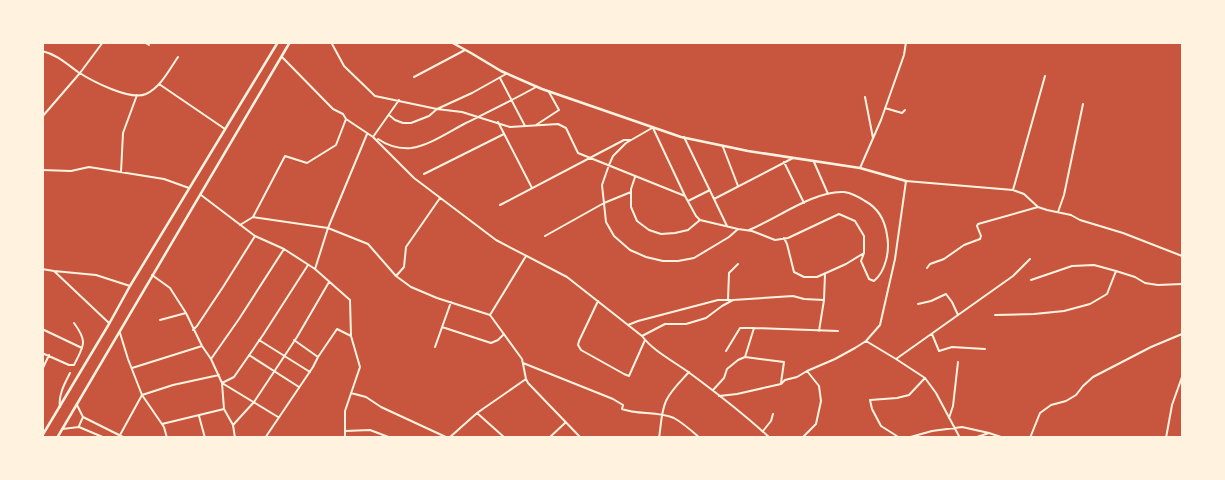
<svg xmlns="http://www.w3.org/2000/svg" width="1225" height="480" viewBox="0 0 1225 480" font-family="Signika,sans-serif">
<style>
.lines{fill:none;stroke-linecap:round;stroke-linejoin:round}
.minor{stroke:#fff3e0;stroke-width:2}
.tertiary{stroke:#fff3e0;stroke-width:2.5}
.secondary{stroke:#fff3e0;stroke-width:2.5}
</style>
<rect width="100%" height="100%" fill="#c8553d"/>
<g class="lines">
<path class="minor" d="M144,42L149,45
M331,42L344,66L375,96L437,109L462,112L510,127L558,124L566,128L578,153L685,196L696,216L700,220L738,229L752,231L775,240L788,238L839,214L855,221L864,236V253L846,264L817,277H804L794,272L787,244L784,238
M42,51C56,54 67,64 78,72C92,81 130,101 146,94C161,87 169,70 178,57
M282,57L333,109L343,114L346,119L373,137L414,178L496,240L567,277L642,336C654,352 675,362 691,374C718,394 745,415 770,438
M414,77L465,50
M500,78L525,126
M159,84L225,129
M865,97L873,138
M885,108L902,113L905,110
M389,115L395,120L403,123H411L429,116L437,109L472,93L506,74
M42,117L80,73L103,42
M498,122L532,188
M536,125L559,110L549,92
M652,128L626,143L613,156L609,165L602,185L606,222L614,236L630,250L646,257L663,261H678L694,258L729,237L738,229
M653,128L685,196
M373,137L399,100
M684,137L714,199L793,158
M378,139C388,146 398,149 411,148C428,146 449,132 464,124C488,112 513,100 536,87
M723,147L738,186
M784,162L804,203
M814,162L828,194
M860,168L881,120L904,55L906,42
M42,170L71,171L89,167L164,179L189,188
M121,172L123,133L137,95
M424,174L504,134
M635,177L631,189V207L637,221L649,230L661,234L675,233L688,230L700,220
M1013,190L1045,76
M201,195L255,236L284,249L315,269L350,300L351,336L360,367L345,411V438
M714,199L727,226
M688,201L710,190
M500,205L624,140H631
M1058,212L1064,195L1083,104
M253,217L285,156L307,163L336,145L346,119
M240,225L253,217L328,228L368,244L396,276L411,287L437,298L490,315L522,359L526,379L528,383L581,438
M749,230C776,219 815,190 844,192C851,193 859,197 865,201C878,208 885,221 887,235C890,250 886,271 874,281L869,279L861,261L864,253
M545,236L604,203L631,192
M927,268L930,264L944,259L964,245L980,239L981,236L977,226L978,224L1038,207
M42,269L54,271L96,275L130,286
M315,269L328,228L367,134
M54,271L109,323
M152,275L170,288L186,313L202,346L211,359L222,383L224,409L233,425L235,438
M396,276L404,267L406,247L440,198
M1031,280L1072,266L1094,265L1116,271L1135,277L1145,283L1158,285L1182,284
M728,300L729,273L738,264
M598,301L579,341L578,345L581,350L624,374L629,376L645,340
M918,304L931,301L946,294L952,302L958,315
M490,315L526,256
M995,315L1034,314L1064,311L1090,304L1107,294L1116,271
M160,320L186,313
M628,325L638,321L718,300H731
M442,327L491,343L498,340L504,334
M42,329L82,348
M193,330L197,326L223,287L255,236
M819,331L824,300L825,274
M120,333L128,359L142,395L164,427L167,438
M932,334L939,351L952,347L985,349
M642,336L665,324H686L706,318L722,306L733,300L793,296L804,299L824,300
M259,340L310,372
M294,340L318,357
M866,341L896,359L925,378L936,393L960,438
M435,347L451,302
M726,351L740,328H754L838,331
M42,353L69,365H74C84,345 88,342 74,323
M249,355L299,387
M745,357L784,362L781,383
M211,359L239,319L284,249
M896,359L1013,276L1030,259
M523,363L613,399L623,405L622,409C638,415 657,411 674,418C683,423 692,431 700,438
M132,368L202,346
M42,370L49,355
M222,383L234,377L263,335L308,265
M222,383L278,417
M713,390L724,378L727,369L738,360L745,357L754,328
M351,393L366,397L381,407L448,438
M719,396L737,394L781,384L785,380L797,377L807,371L835,359L855,348L866,341L880,325L895,259L906,181L1013,190L1024,194L1038,207L1047,210L1071,215L1080,220L1123,233L1182,256
M77,405L83,417L125,438
M60,407C58,395 65,383 70,373
M477,413L505,438
M199,416L205,438
M949,418L953,406L958,362
M162,424L224,409
M233,425L254,402L297,337L329,282
M79,426L83,417
M62,429L79,427L105,438
M345,431L370,430L391,438
M763,431L771,421L773,414
M120,435L142,395L173,385L219,375
M265,438L313,367L318,357L337,329L351,336
M449,438L477,413L526,379
M549,438L566,422
M659,438C661,426 661,412 666,401C671,390 681,381 689,372
M802,438L816,424L821,401L819,386L807,371
M900,438L881,426L872,409L870,400L897,398L909,395L925,378
M907,438L932,431L962,427L989,433
M974,438L989,433L1004,438
M1030,438L1040,413L1051,405L1066,401L1076,395L1083,386L1093,377L1151,347L1182,334
M1166,438L1172,405L1182,377"/>
<path class="tertiary" d="M451,42L471,53L501,71L542,89L681,137L748,151L860,168L906,181"/>
<path class="secondary" d="M42,436L109,324L130,286L278,42
M57,438L290,42"/>
</g>
<rect width="1225" height="480" fill="none" stroke="#fff3e0" stroke-width="88"/>
</svg>
